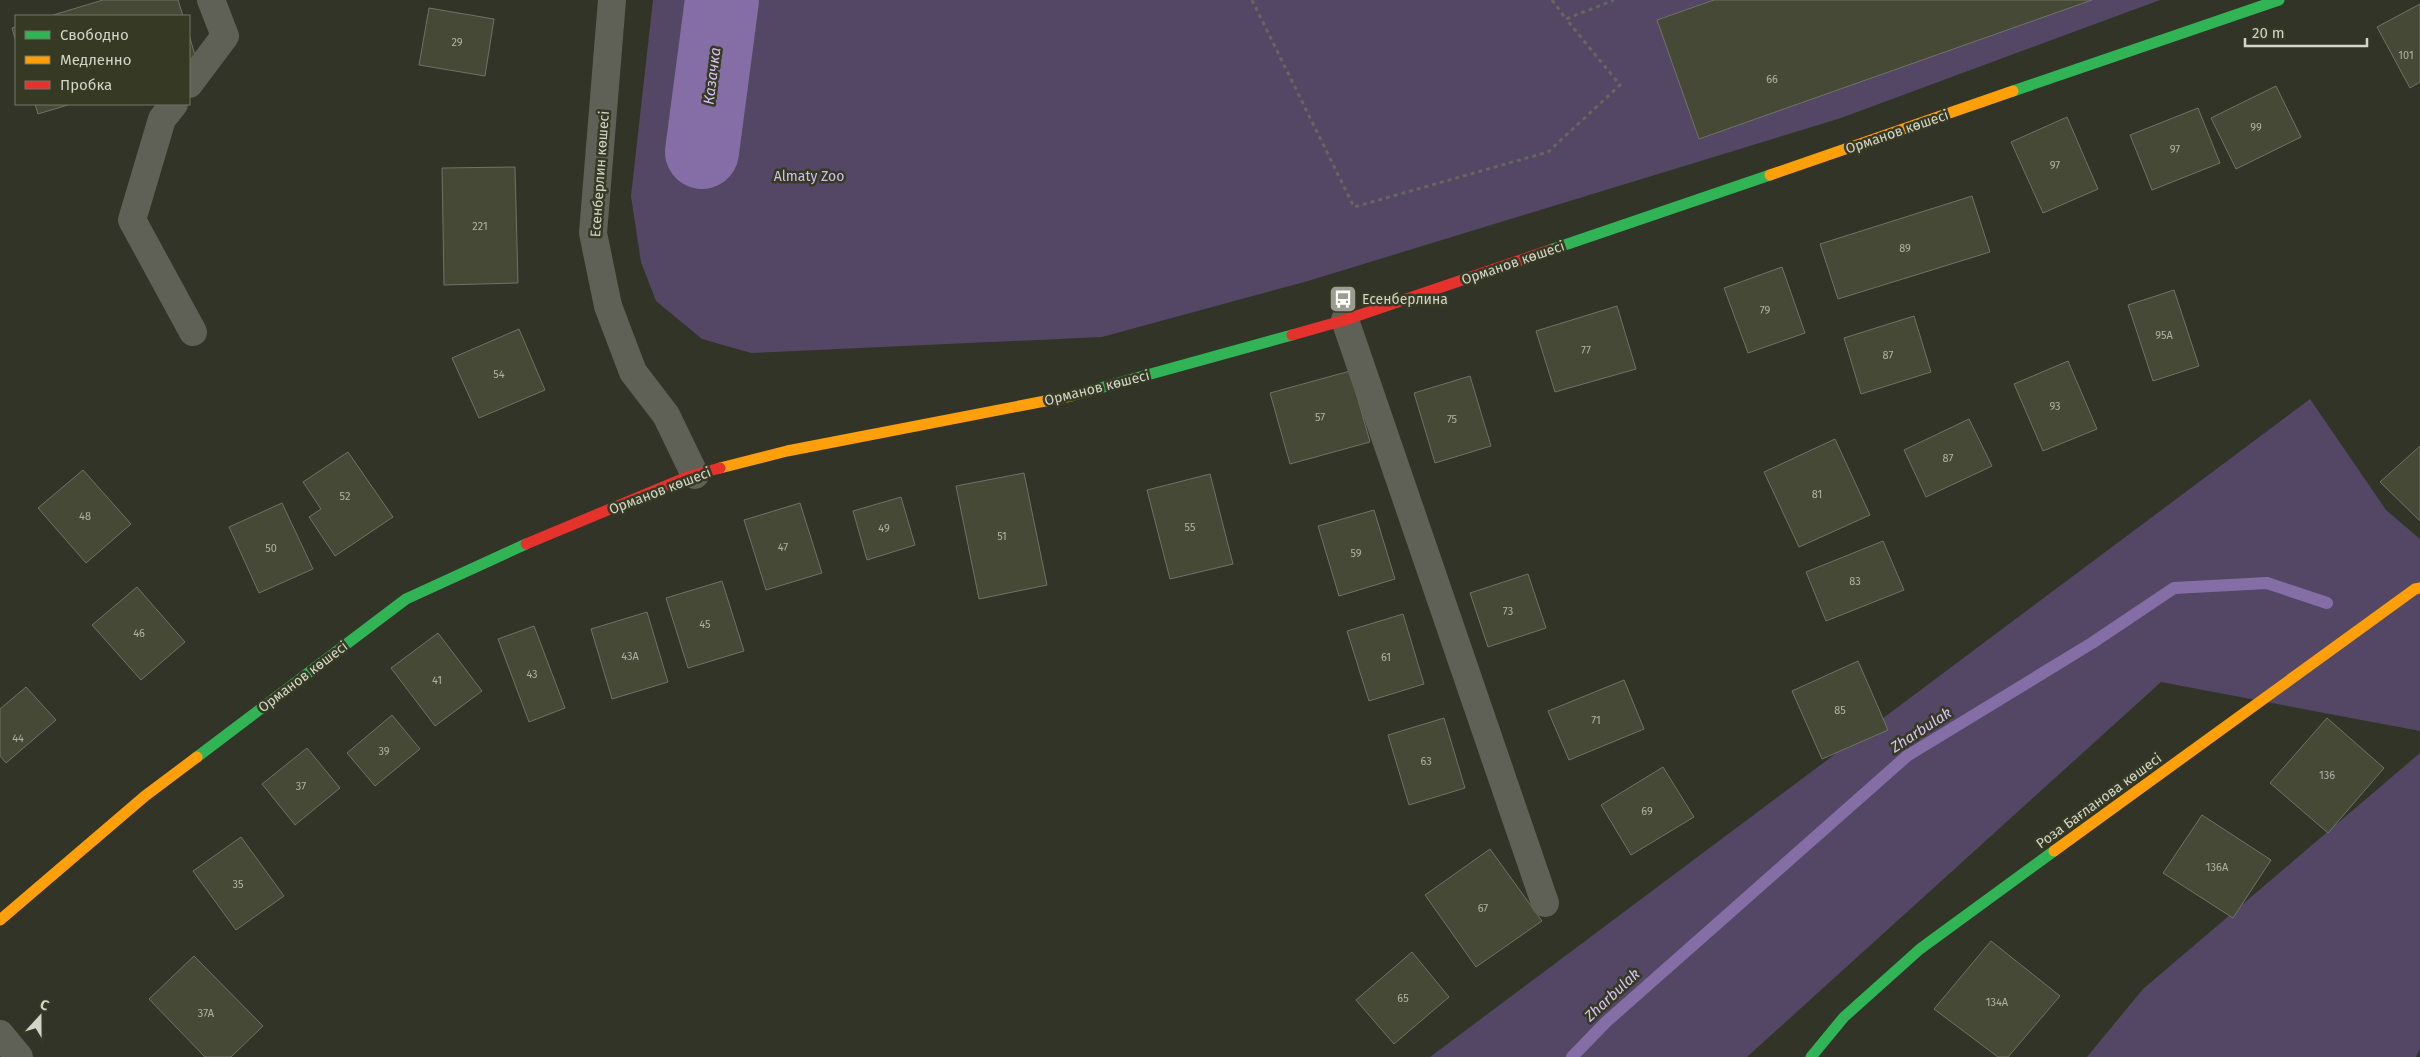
<svg xmlns="http://www.w3.org/2000/svg" width="2420" height="1057" viewBox="0 0 2420 1057" font-family="'Fira Sans',sans-serif">
<style>
.green{fill:#534765}
.lines{fill:none;stroke-linecap:round;stroke-linejoin:round}
.stream{stroke:#856ea6;stroke-width:12}
.river{stroke:#856ea6;stroke-width:74}
.building{fill:#474937;stroke:#707267}
.path{stroke:#65675e;stroke-width:3;stroke-dasharray:4 4;stroke-linecap:butt}
.street{stroke:#5f6157;stroke-width:28}
.fast{stroke:#30b455;stroke-width:11}
.slow{stroke:#ff9f0a;stroke-width:11}
.jam{stroke:#e5322d;stroke-width:11}
.labels{text-anchor:middle;dominant-baseline:central;stroke-width:5;stroke-linejoin:round;paint-order:stroke}
.number-label{font-size:11px;fill:#afb2a4}
.street-label{font-size:14px;fill:#d2d5c8;stroke:#363923}
.park-label{font-size:14px;fill:#d2bef3;stroke:#363923}
.poi-label{font-size:14px;fill:#d2d5c8;stroke:#363923;text-anchor:start}
.water-label{font-size:15px;font-style:italic;fill:#d7c3f8;stroke:#363923}
</style>
<rect width="100%" height="100%" fill="#323428"/>
<path class="green" d="M653,0H2160L1841,118L1308,281L1102,337L751,353L702,339L656,301L641,262L631,196Z
M2310,399L2386,510L2420,539V731L2161,682L1747,1057H1430Z
M2420,753V1049L2416,1057H2087L2143,989Z"/>
<g class="lines">
<path class="stream" d="M1572,1057L1606,1022L1907,756L2092,643L2174,588L2267,583L2327,603"/>
<path class="river" d="M702,152L722,0"/>
</g>
<path class="building" d="M103,0H178L183,16H50Z
M1714,0H2092L1699,139L1657,20Z
M2420,4V82L2410,88L2377,27Z
M429,8L494,19L485,76L419,65Z
M16,27V42L12,28Z
M189,35L198,65L189,67Z
M2276,86L2301,137L2236,169L2211,118Z
M35,104H71L38,114Z
M2198,108L2220,163L2152,190L2130,135Z
M2067,117L2098,189L2043,213L2011,142Z
M515,167L518,283L444,285L442,168Z
M1972,196L1990,252L1838,299L1820,244Z
M1782,267L1805,333L1748,353L1724,288Z
M2174,290L2199,366L2153,381L2128,305Z
M1617,306L1636,369L1555,392L1536,331Z
M1914,316L1931,372L1861,394L1844,338Z
M519,329L545,390L479,418L452,358Z
M2068,361L2097,429L2043,451L2014,384Z
M1350,371L1370,442L1290,464L1270,393Z
M1470,376L1491,446L1435,463L1414,393Z
M1969,419L1992,466L1926,497L1904,450Z
M1835,439L1870,515L1799,547L1764,472Z
M2420,446V521L2380,482Z
M348,452L393,517L335,556L309,517L321,509L303,482Z
M83,470L131,524L86,563L38,508Z
M1024,473L1047,585L979,599L956,486Z
M1210,474L1233,564L1170,579L1147,490Z
M901,497L915,545L867,560L853,511Z
M282,503L313,569L259,593L229,527Z
M800,503L822,573L766,590L744,520Z
M1374,510L1395,579L1339,596L1318,526Z
M1883,541L1904,590L1826,621L1806,572Z
M1528,574L1546,628L1488,647L1470,593Z
M722,581L744,651L688,668L666,598Z
M137,587L185,642L141,680L92,625Z
M647,612L668,682L612,699L591,629Z
M1403,614L1424,684L1369,701L1347,631Z
M534,626L565,708L529,722L498,639Z
M438,633L482,691L435,726L391,668Z
M1858,661L1888,730L1822,759L1792,691Z
M1624,680L1644,729L1569,760L1548,711Z
M26,687L56,720L6,763L0,756V709Z
M392,715L420,749L375,786L347,753Z
M1444,718L1465,788L1409,805L1388,735Z
M2327,718L2384,768L2328,833L2270,783Z
M307,748L340,788L295,825L262,784Z
M1663,767L1694,817L1631,855L1601,805Z
M2202,815L2271,860L2233,918L2163,873Z
M241,837L284,896L236,930L193,871Z
M1490,849L1542,921L1476,967L1425,895Z
M1991,941L2060,996L2008,1057H1998L1934,1009Z
M1412,952L1449,997L1394,1044L1356,1000Z
M194,956L263,1026L231,1057H205L149,999Z"/>
<g class="lines">
<path class="path" d="M1252,0L1354,207L1548,152L1620,85L1566,19
M1552,0L1566,19L1614,0"/>
<path class="street" d="M612,0L593,233L608,306L633,372L666,415L695,475
M189,84L225,36L211,0
M174,104L162,119L132,220L193,332
M1345,320L1545,903
M0,1034L19,1057"/>
<path class="fast" d="M2013,91L2279,0
M1550,250L1770,175
M1071,396L1292,335
M197,757L406,599L526,544
M1811,1057L1844,1017L1920,949L2054,851"/>
<path class="slow" d="M1770,175L2013,91
M720,468L787,451L1071,396
M2054,851L2415,589L2420,588
M0,920L145,796L197,757"/>
<path class="jam" d="M1292,335L1345,320L1550,250
M526,544L687,477L720,468"/>
</g>
<defs>
<g id="bus-square" transform="scale(1.4375)"><rect x="-9" y="-9" width="18" height="18" rx="4" fill="#9a9d90" stroke="#363923"/><path d="M-5-6H5V4H4V6H2V4H-2V6H-4V4H-5ZM-3.5-4V0h7V-4ZM-3.5 1.2v1.5H-2V1.2ZM2 1.2v1.5H3.5V1.2Z" fill="#fff"/></g>
</defs>
<g fill-rule="evenodd">
<use href="#bus-square" x="1343" y="299"/>
</g>
<g class="labels">
<g class="number-label">
<text x="457" y="42">29</text>
<text x="2406" y="55">101</text>
<text x="1772" y="79">66</text>
<text x="2256" y="127">99</text>
<text x="2175" y="149">97</text>
<text x="2055" y="165">97</text>
<text x="480" y="226">221</text>
<text x="1905" y="248">89</text>
<text x="1765" y="310">79</text>
<text x="2164" y="335">95А</text>
<text x="1586" y="350">77</text>
<text x="1888" y="355">87</text>
<text x="499" y="374">54</text>
<text x="2055" y="406">93</text>
<text x="1320" y="417">57</text>
<text x="1452" y="419">75</text>
<text x="1948" y="458">87</text>
<text x="1817" y="494">81</text>
<text x="345" y="496">52</text>
<text x="85" y="516">48</text>
<text x="1190" y="527">55</text>
<text x="884" y="528">49</text>
<text x="1002" y="536">51</text>
<text x="783" y="547">47</text>
<text x="271" y="548">50</text>
<text x="1356" y="553">59</text>
<text x="1855" y="581">83</text>
<text x="1508" y="611">73</text>
<text x="705" y="624">45</text>
<text x="139" y="633">46</text>
<text x="630" y="656">43А</text>
<text x="1386" y="657">61</text>
<text x="532" y="674">43</text>
<text x="437" y="680">41</text>
<text x="1840" y="710">85</text>
<text x="1596" y="720">71</text>
<text x="18" y="738">44</text>
<text x="384" y="751">39</text>
<text x="1426" y="761">63</text>
<text x="2327" y="775">136</text>
<text x="301" y="786">37</text>
<text x="1647" y="811">69</text>
<text x="2217" y="867">136А</text>
<text x="238" y="884">35</text>
<text x="1483" y="908">67</text>
<text x="1403" y="998">65</text>
<text x="1997" y="1002">134А</text>
<text x="206" y="1013">37А</text>
</g>
<g class="street-label">
<text transform="translate(1897 132) rotate(-19)">Орманов көшесі</text>
<text transform="translate(600 174) rotate(-86)">Есенберлин көшесі</text>
<text transform="translate(1513 263) rotate(-19)">Орманов көшесі</text>
<text transform="translate(1097 388) rotate(-14)">Орманов көшесі</text>
<text transform="translate(660 491) rotate(-21)">Орманов көшесі</text>
<text transform="translate(303 677) rotate(-37)">Орманов көшесі</text>
<text transform="translate(2099 801) rotate(-36)">Роза Бағланова көшесі</text>
</g>
<g class="park-label">
<text x="809" y="176">Almaty Zoo</text>
</g>
<g class="poi-label">
<text x="1362" y="299">Есенберлина</text>
</g>
<g class="water-label">
<text transform="translate(712 76) rotate(-83)">Казачка</text>
<text transform="translate(1921 730) rotate(-33)">Zharbulak</text>
<text transform="translate(1612 995) rotate(-43)">Zharbulak</text>
</g>
</g>
<rect x="15" y="15" width="175" height="90" fill="#363923" stroke="#747765"/>
<rect x="25" y="31" width="25" height="8" fill="#30b455" stroke="#747765"/>
<text x="60" y="40" font-size="15" fill="#d2d5c8">Свободно</text>
<rect x="25" y="56" width="25" height="8" fill="#ff9f0a" stroke="#747765"/>
<text x="60" y="65" font-size="15" fill="#d2d5c8">Медленно</text>
<rect x="25" y="81" width="25" height="8" fill="#e5322d" stroke="#747765"/>
<text x="60" y="90" font-size="15" fill="#d2d5c8">Пробка</text>
<g transform="translate(40 1017) rotate(21)" stroke="#363923" stroke-width="4" paint-order="stroke">
<path d="M0-4L9 19L0 12L-9 19Z" fill="#d2d5c8"/>
<text y="-8" font-size="14" font-weight="bold" text-anchor="middle" fill="#d2d5c8">С</text>
</g>
<path d="M2245 38v8h122v-8" fill="none" stroke="#d2d5c8" stroke-width="2.5"/>
<text x="2252" y="38" font-size="15" fill="#d2d5c8" stroke="#363923" stroke-width="4" paint-order="stroke">20 m</text>
</svg>
